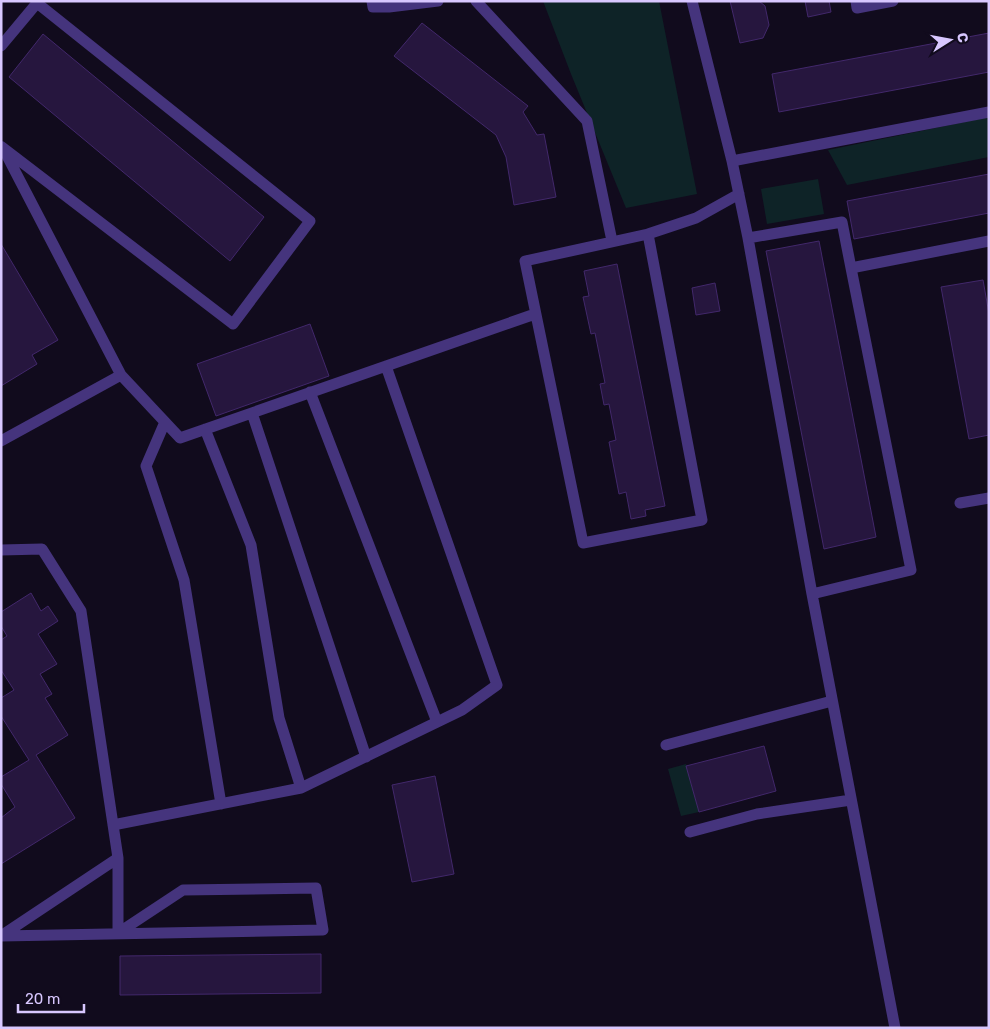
<svg xmlns="http://www.w3.org/2000/svg" width="990" height="1029" viewBox="0 0 990 1029" font-family="Rubik,sans-serif">
<style>
.green{fill:#0e2327}
.building{fill:#26163e;stroke:#42286b}
.lines{fill:none;stroke-linecap:round;stroke-linejoin:round}
.service{stroke:#45347d;stroke-width:11}
</style>
<rect width="100%" height="100%" fill="#110b1d"/>
<path class="green" d="M543,1H659L697,194L626,208L571,74Z
M989,117V157L847,185L828,150Z
M818,179L824,214L767,224L761,189Z
M686,764L699,812L681,816L668,769Z"/>
<path class="building" d="M730,1H759L765,6L769,25L763,38L740,43Z
M805,1H829L831,12L808,17Z
M422,23L528,106L523,112L537,135L544,134L556,197L514,205L506,157L496,135L394,56Z
M989,33V72L779,112L772,74Z
M43,34L264,217L230,261L9,77Z
M989,174V213L854,239L847,201Z
M819,241L876,537L824,549L766,251Z
M1,244L58,340L32,355L37,364L1,386Z
M617,264L665,506L645,510L646,516L631,519L626,492L619,494L609,442L616,440L609,404L604,405L600,384L605,383L595,333L591,334L583,297L589,296L584,271Z
M983,280L989,314V435L969,439L941,287Z
M715,283L720,311L696,315L692,288Z
M310,324L329,376L216,416L197,364Z
M31,593L41,611L48,606L58,621L38,634L57,664L40,674L52,694L45,698L68,735L36,755L75,818L1,864V818L15,807L1,784V777L29,760L1,716V698L14,690L1,670V640L7,636L1,626V612Z
M764,746L776,791L699,812L686,766Z
M435,776L454,874L412,882L392,785Z
M321,954V993L120,995V956Z"/>
<g class="lines">
<path class="service" d="M372,1L373,7H389L438,1
M476,1L587,121L612,241
M692,1L732,161L748,238L812,594L895,1028
M856,1L857,8L893,1
M1,46L37,3L310,221L233,324L2,147L1,148
M4,150L121,375L180,438L535,314
M732,161L989,112
M648,234L702,520L583,543L525,261L648,234L696,218L739,194
M748,238L842,222L851,268
M310,392L437,722
M252,413L366,757
M165,422L146,466L184,580L221,804
M205,429L251,545L279,718L301,788
M1,441L121,375
M960,503L989,498
M1,550L42,549L81,611L118,858L1,936
M812,594L911,570L851,268L989,241
M666,745L832,701
M113,825L301,788L462,710L497,685L386,366
M690,832L757,814L851,800
M118,933V858
M1,936L323,930L316,888L183,890L118,933"/>
</g>
<rect width="990" height="1029" fill="none" stroke="#d8c7ff" stroke-width="5"/>
<g transform="translate(950 40) rotate(79)" stroke="#110b1d" stroke-width="4" paint-order="stroke">
<path d="M0-4L9 19L0 12L-9 19Z" fill="#d8c7ff"/>
<text y="-8" font-size="14" font-weight="bold" text-anchor="middle" fill="#d8c7ff">С</text>
</g>
<path d="M18 1004v8h66v-8" fill="none" stroke="#d8c7ff" stroke-width="2.5"/>
<text x="25" y="1004" font-size="15" fill="#d8c7ff" stroke="#110b1d" stroke-width="4" paint-order="stroke">20 m</text>
</svg>
